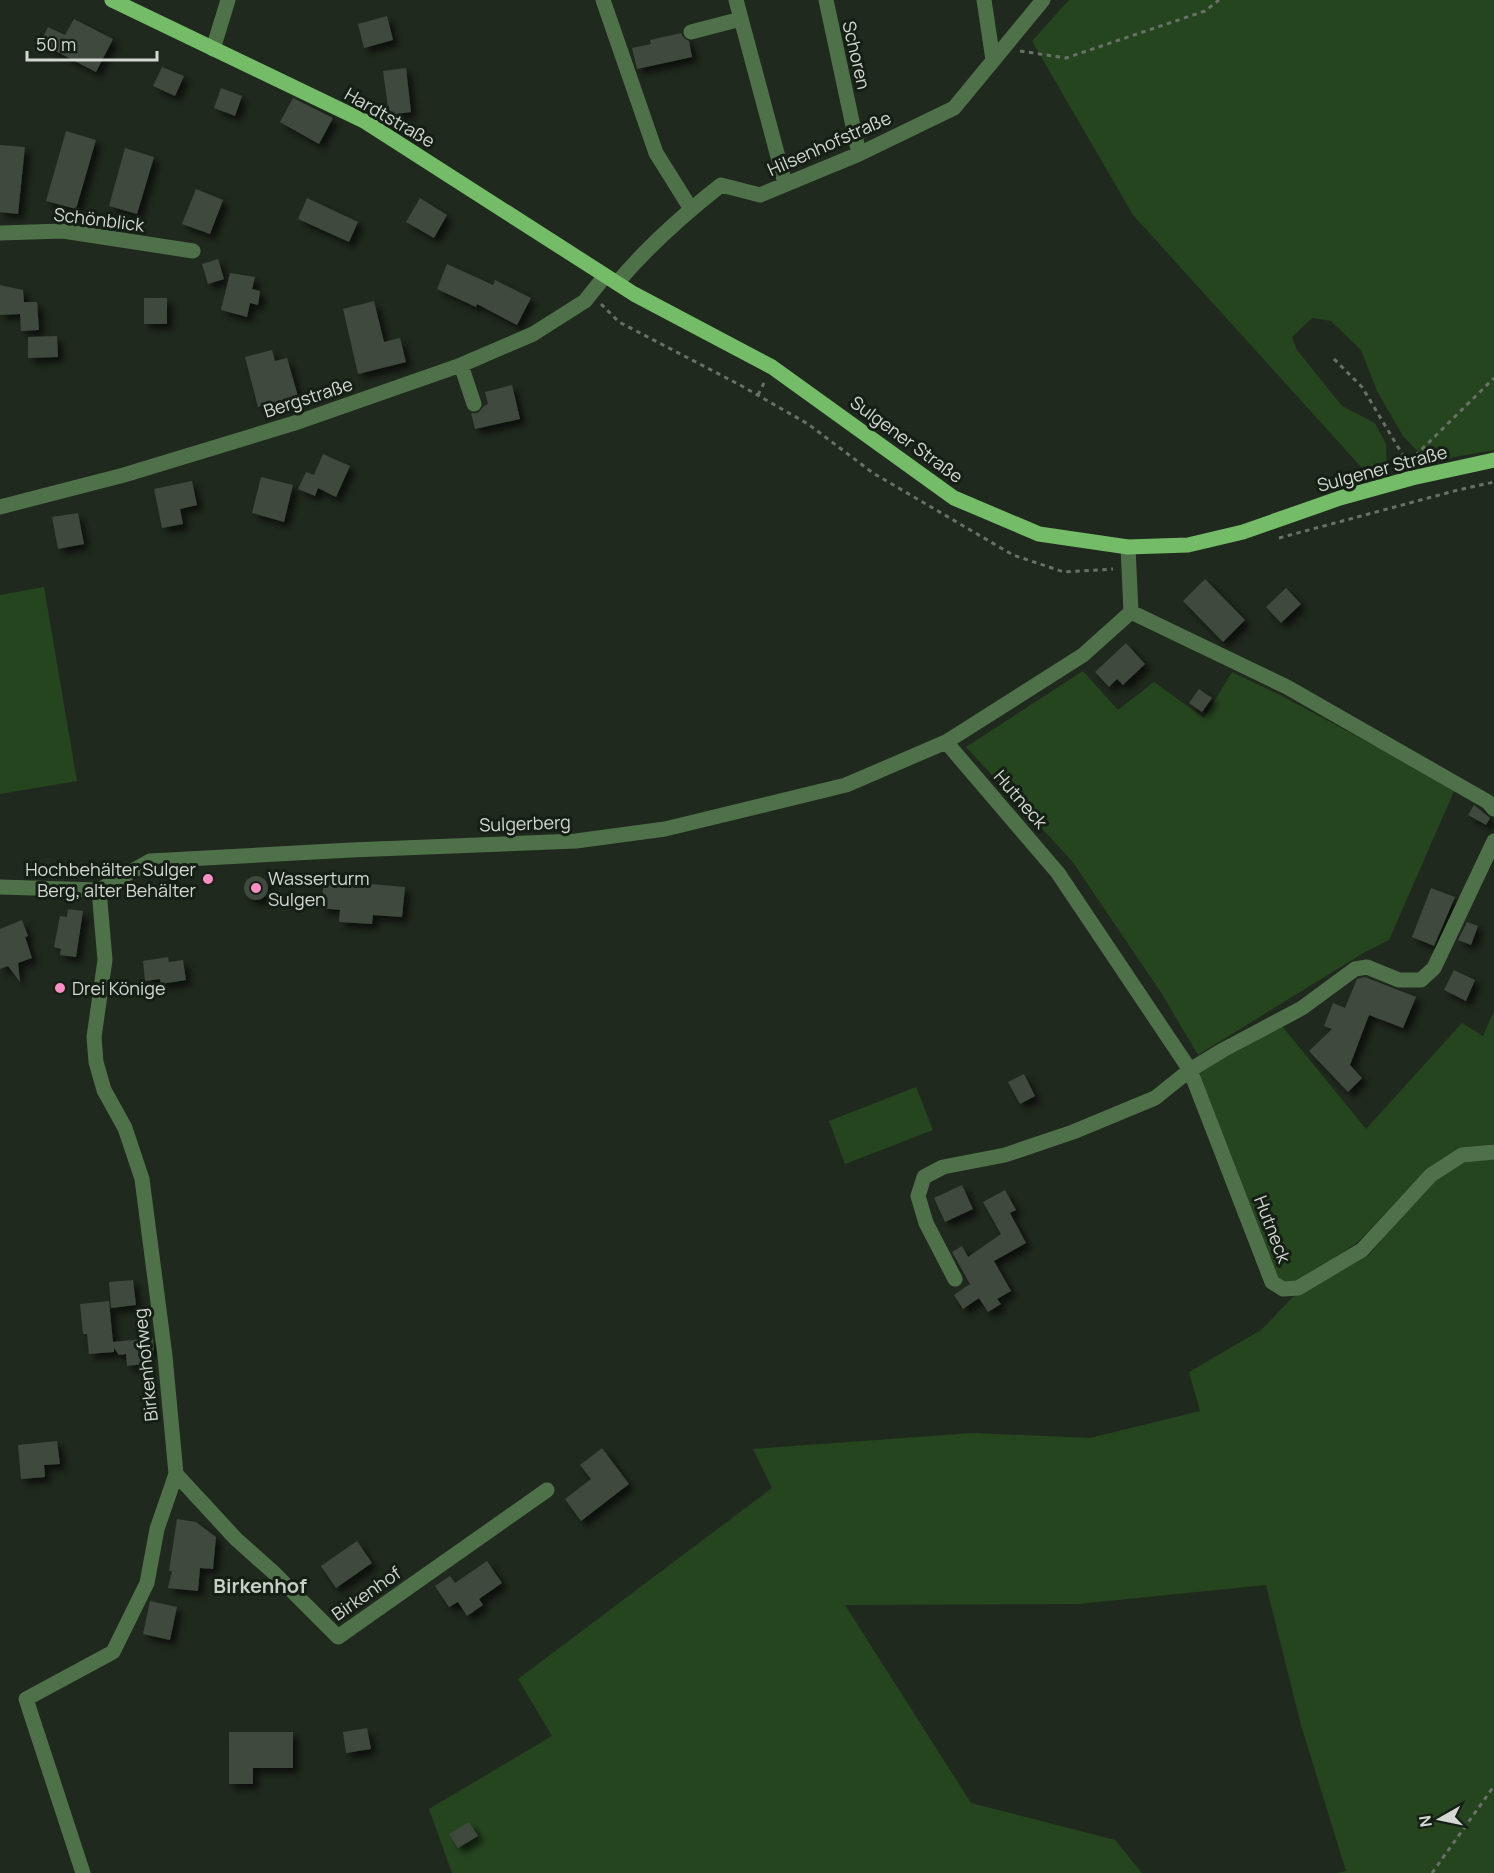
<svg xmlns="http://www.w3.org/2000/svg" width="1494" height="1873" viewBox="0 0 1494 1873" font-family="Manrope,sans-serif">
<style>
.green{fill:#25451f}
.building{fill:#3f493d;filter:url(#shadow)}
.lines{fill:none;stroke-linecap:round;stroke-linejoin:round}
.path{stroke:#697067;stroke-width:3;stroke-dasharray:4.5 4.5;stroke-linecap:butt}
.minor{stroke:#4f7149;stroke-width:15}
.major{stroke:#74bc68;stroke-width:15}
.poi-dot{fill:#fc8fc3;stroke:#161f15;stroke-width:2}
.labels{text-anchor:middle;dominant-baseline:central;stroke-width:6;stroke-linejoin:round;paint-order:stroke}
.street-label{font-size:18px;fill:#d3d9d2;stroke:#161f15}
.poi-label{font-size:18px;fill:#d3d9d2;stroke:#161f15;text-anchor:start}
.neighbourhood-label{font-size:20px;font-weight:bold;fill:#c5d0c2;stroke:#161f15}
</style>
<defs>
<filter id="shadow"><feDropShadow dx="5.5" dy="5.5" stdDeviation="3" flood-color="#0009"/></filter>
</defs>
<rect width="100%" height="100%" fill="#20291e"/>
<path class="green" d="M1069,0H1494V450L1428,462L1403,436L1377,391L1361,350L1331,321L1312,318L1292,337L1297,350L1342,406L1375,423L1386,444L1387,469L1372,479L1133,215L1032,41Z
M44,587L77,781L0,794V595Z
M1083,671L1118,710L1154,682L1204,718L1232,672L1280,695L1455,789L1389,940L1365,952L1198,1055L1162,994L1072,861L966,747Z
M1494,1011V1144L1463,1148L1412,1185L1358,1242L1297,1282L1287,1284L1274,1280L1196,1072L1282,1026L1366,1129L1462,1023L1483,1036Z
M916,1087L933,1130L845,1164L829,1121Z
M1494,1155V1873H1337L1346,1871L1301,1725L1266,1585L1078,1604L845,1605L971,1803L1115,1840L1142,1873H452L429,1809L552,1736L518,1679L772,1488L753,1449L973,1433L1090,1438L1200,1411L1189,1372L1261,1330L1293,1297L1369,1255L1422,1193L1456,1163Z"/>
<path class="building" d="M387,16L393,40L364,48L358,24Z
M74,19L113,39L96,72L40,43L48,27L65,35Z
M681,33L684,38L689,41L692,57L637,69L632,48L651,44L650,40Z
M162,67L184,76L175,96L153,86Z
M406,68L411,112L389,115L383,71Z
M221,88L242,96L235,116L214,108Z
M293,98L333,118L319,144L280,122Z
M66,131L96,140L76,209L46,201Z
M0,145L25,147L18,214L0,212Z
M125,148L154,157L137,214L109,206Z
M196,189L223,200L210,234L182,224Z
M307,198L358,222L349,242L298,219Z
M420,198L447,215L434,238L406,222Z
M218,259L224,279L208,284L202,264Z
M447,264L493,285L495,280L531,298L517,325L477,304L476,307L437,289Z
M230,273L255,277L252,289L260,291L258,305L250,303L247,317L221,310Z
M0,285L23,290L24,302H37L39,330L21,331L20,314L0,315Z
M144,298H167V324H144Z
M374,301L384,342L400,338L406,362L358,374L343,309Z
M57,336L58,357L28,358V337Z
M272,350L275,361L287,358L298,396L258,407L245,357Z
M512,385L520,419L475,429L471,413H478L484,406L488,404L485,392Z
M323,454L350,466L336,497L318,488L315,496L298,489L306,472L314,475Z
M261,477L293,485L284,522L252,513Z
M192,481L197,505L180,509L183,524L162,528L154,489Z
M78,513L84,544L58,549L52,517Z
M1205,579L1245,620L1223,642L1183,601Z
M1286,588L1301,604L1281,623L1266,607Z
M1126,643L1145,664L1123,685L1117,679L1109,687L1095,672Z
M1199,689L1212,698L1202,712L1189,703Z
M1474,805L1490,818L1486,825L1468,815Z
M244 888a12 12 0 1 1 24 0a12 12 0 1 1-24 0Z
M324,880L405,887L402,917L373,915L372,924L339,922L340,910L321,908Z
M1431,888L1455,897L1434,946L1412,937Z
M68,909L83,911L76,957L60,955L61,949L54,947L60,916L67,917Z
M22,920L28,936L25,937L32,958L18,963L20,982L8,966L0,969V929Z
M1467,922L1478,926L1471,945L1458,940Z
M168,957L169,962L183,960L186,980L161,984L160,979L145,981L143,961Z
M1454,970L1475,980L1466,1001L1444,990Z
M1365,977L1416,997L1403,1028L1369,1015L1350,1065L1362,1078L1348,1092L1309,1051L1332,1029L1324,1026L1333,1003L1345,1008L1357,979Z
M1024,1074L1035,1096L1020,1104L1008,1082Z
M962,1185L973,1209L945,1222L934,1198Z
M1005,1190L1016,1210L1010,1213L1026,1243L994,1261L1011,1291L997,1299L1001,1304L988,1312L979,1298L963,1309L954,1295L970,1284L952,1252L962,1246L968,1257L1001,1234L983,1202Z
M133,1280L136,1305L111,1308L109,1282Z
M109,1301L113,1342L153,1338L154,1351L143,1352L145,1364L127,1366L126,1354L119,1355L114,1348V1352L89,1354L87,1334H83L80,1304Z
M57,1441L60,1464L44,1465L45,1477L21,1479L18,1445Z
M602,1448L629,1484L581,1521L565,1499L591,1479L580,1465Z
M177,1519L196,1522L216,1537L213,1569L200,1568L198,1591L168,1588L172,1571H169Z
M357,1541L372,1563L336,1588L321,1566Z
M487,1561L502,1583L479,1599L483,1605L467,1616L458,1602L449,1607L435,1586L450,1576L455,1583Z
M150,1601L177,1607L170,1640L143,1634Z
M367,1728L371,1749L346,1753L343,1732Z
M229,1732H293V1768H253V1784H229Z
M469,1822L478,1836L458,1848L449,1834Z"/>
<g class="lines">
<path class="path" d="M1020,51L1066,58L1205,11L1219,0
M601,304L619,322L740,385L808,424L873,473L1013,555L1064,572L1113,569
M1334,359L1362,387L1407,462
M758,395L765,381
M1409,462L1494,378
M1279,538L1458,490L1494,482
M1432,1873L1494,1786"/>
<path class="minor" d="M603,0L656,153L691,209
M736,0L785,183
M826,0L859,154
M984,0L993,60
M691,32L741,19
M213,49L228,0
M0,233L63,231L193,251
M617,283C648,246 683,215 721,185L760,195L859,154L954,108L1043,0
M461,365L474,404
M0,507L124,475L298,422L461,365L533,334L585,301L605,276
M1131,612L1287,687L1488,802L1494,809
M946,742L1058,873L1190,1070L1272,1282L1283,1289L1298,1288L1362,1250L1431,1175L1462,1155L1494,1152
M0,887L99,890
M99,890L150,861L351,850L576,841L665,829L846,785L946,742L1083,655L1131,612L1128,547
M955,1279L926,1223L918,1196L924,1177L943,1167L1005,1155L1073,1132L1155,1098L1190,1070L1223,1050L1302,1008L1355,969L1367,967L1399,980H1421L1434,968L1494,841
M176,1474L236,1539L273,1572L338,1637L547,1490
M83,1873L26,1699L113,1652L147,1583L157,1529L176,1474L165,1356L142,1179L125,1128L104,1090L96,1062L94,1037L105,960L99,890"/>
<path class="major" d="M112,0L364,121L634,294L772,367L954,498L1039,534L1128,547L1188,545L1243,532L1340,498L1412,478L1494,460"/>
</g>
<g class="poi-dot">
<circle cx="208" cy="879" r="6"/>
<circle cx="256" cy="888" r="6"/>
<circle cx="60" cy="988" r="6"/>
</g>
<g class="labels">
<g class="street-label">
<text transform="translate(857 55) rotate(77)">Schoren</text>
<text transform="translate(390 117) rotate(30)">Hardtstraße</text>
<text transform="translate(829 143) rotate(-24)">Hilsenhofstraße</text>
<text transform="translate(99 219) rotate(7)">Schönblick</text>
<text transform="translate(308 397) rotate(-18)">Bergstraße</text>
<text transform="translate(907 439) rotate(36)">Sulgener Straße</text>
<text transform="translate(1382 468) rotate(-15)">Sulgener Straße</text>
<text transform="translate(1021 799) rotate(49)">Hutneck</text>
<text transform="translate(525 823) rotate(-2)">Sulgerberg</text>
<text transform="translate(1273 1229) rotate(69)">Hutneck</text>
<text transform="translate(145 1365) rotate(-96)">Birkenhofweg</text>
<text transform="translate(366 1593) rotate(-35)">Birkenhof</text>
</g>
<g class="poi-label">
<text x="196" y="869" text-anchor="end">Hochbehälter Sulger<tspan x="196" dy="21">Berg, alter Behälter</tspan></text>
<text x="268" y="878">Wasserturm<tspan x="268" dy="21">Sulgen</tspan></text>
<text x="72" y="988">Drei Könige</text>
</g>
<g class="neighbourhood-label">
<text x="260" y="1585">Birkenhof</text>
</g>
</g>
<g transform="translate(1440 1819) rotate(261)" stroke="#161f15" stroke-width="4.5" paint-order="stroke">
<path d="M0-4.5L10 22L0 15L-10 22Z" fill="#d3d9d2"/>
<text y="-9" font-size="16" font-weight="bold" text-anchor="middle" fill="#d3d9d2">N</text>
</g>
<path d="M27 51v9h130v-9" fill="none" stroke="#d3d9d2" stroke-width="3"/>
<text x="36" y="51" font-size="18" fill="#d3d9d2" stroke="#161f15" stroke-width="4.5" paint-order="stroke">50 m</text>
</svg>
